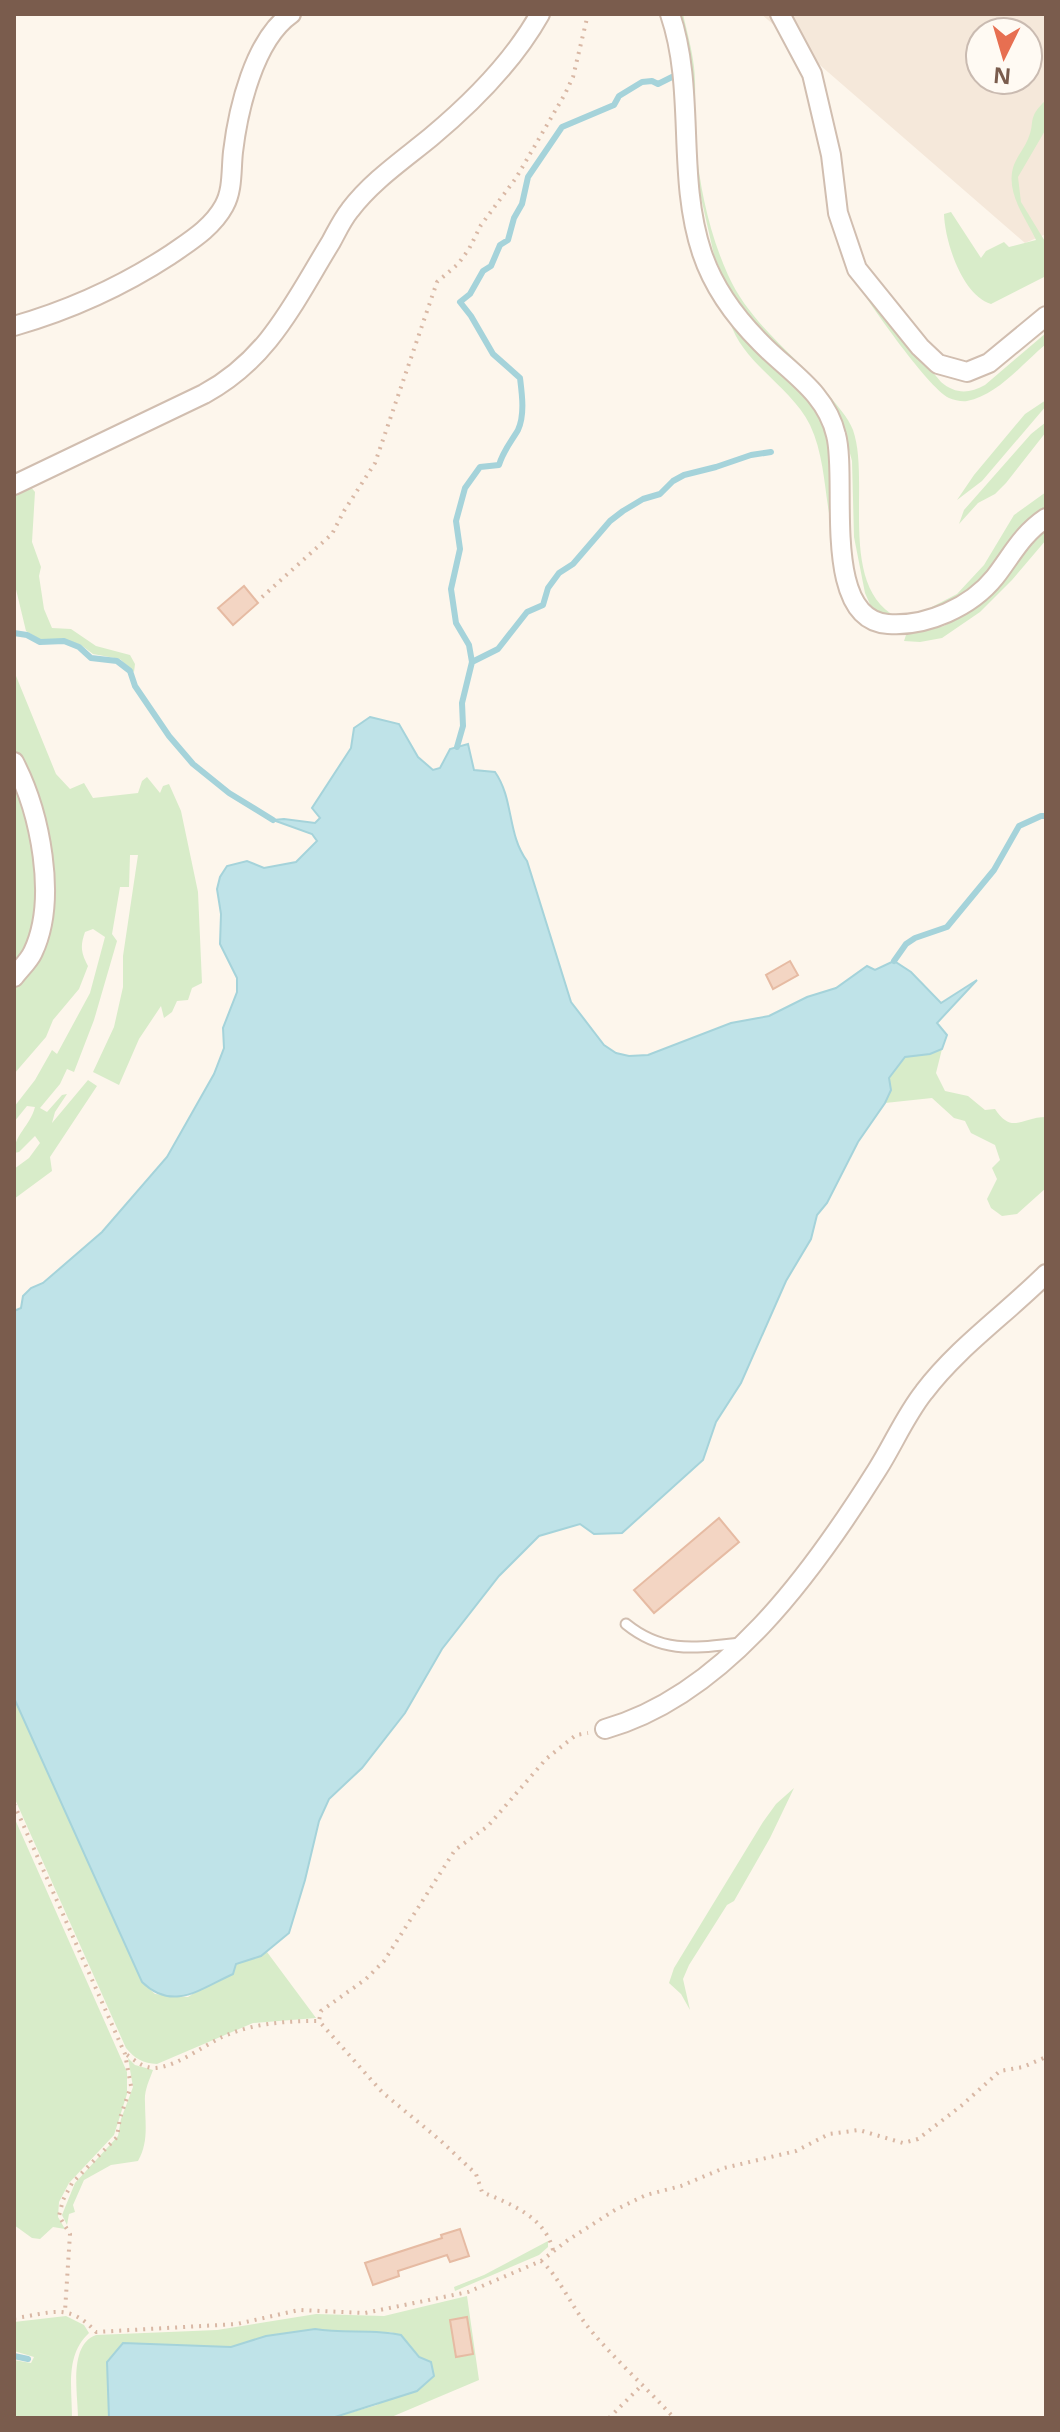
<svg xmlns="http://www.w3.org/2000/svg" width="1060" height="2432" viewBox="0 0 1060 2432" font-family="'Open Sans',sans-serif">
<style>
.residential{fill:#f5e8da;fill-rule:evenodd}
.green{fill:#d8ecc9}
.water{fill:#bfe3e8;stroke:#a5d3da;stroke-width:2}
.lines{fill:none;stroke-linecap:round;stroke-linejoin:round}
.stream{stroke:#a5d3da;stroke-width:6}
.building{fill:#f3d5c3;stroke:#e6bba3;stroke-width:2}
.lane-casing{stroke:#d1beb0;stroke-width:13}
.street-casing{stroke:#d1beb0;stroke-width:22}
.path{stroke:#d9b8a5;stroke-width:4;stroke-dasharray:2 6;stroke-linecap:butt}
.lane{stroke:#fff;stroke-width:9}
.street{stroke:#fff;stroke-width:18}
</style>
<rect width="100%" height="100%" fill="#fdf6ec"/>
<path class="residential" d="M761,14H1046V234L1025,243ZM980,32H1028V80H980Z"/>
<path class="green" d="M680,14H683C687,32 692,49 694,67C697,93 693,120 696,146C700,190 710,235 728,275C750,324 795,355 829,395C837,406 848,417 853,430C871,481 837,586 897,617L926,610L957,594L984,565L1014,515L1046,492V507C1016,525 1008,560 983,583C959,606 925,613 894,623L872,609L865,593L854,537L852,461L844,431L764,340L728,289L714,255L697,180L691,68Z
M1046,100V129L1018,177L1021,202L1046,243V276L991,304C962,295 945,242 944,214L951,212L981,258L986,251L1004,242L1009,247L1036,240C1026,218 1006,194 1013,168C1016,157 1024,149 1028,139C1036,121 1026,119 1046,100Z
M850,273L941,382C955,394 969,394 985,385L1046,333V344C1023,363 998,395 967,401C962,402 954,400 949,398C927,387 865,297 850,273Z
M730,322C760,357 818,397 831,441C837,464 834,515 835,541C824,504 827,461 810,425C791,386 743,364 730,322Z
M1046,400V406L982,481L957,500L974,475L1025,414Z
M1046,422V432L1006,483L995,494L978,503L959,524L964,510L1031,434Z
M30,486L35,492L32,542L41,567L39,576L44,609L52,628L71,629L96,646L130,655L135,664L134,672L120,659L93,654L81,645L64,639L41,640L26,631L14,581V488Z
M1046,527V540L1012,580L980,612L942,638L920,642L904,641L906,635L944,626L964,614Z
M14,671L56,774L70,789L84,783L93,798L138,793L142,781L147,777L160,793L163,786L169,784L181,811L198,892L202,983L192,988L188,1000L177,1001L172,1012L164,1018L161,1006L139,1039L119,1085L93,1072L114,1027L123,987V956L138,855H130L129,887H120L112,934L117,941L94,1020L74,1072L67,1069L60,1084L40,1108L47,1112L62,1095L67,1094L55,1112L52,1123L88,1080L97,1086L50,1157L52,1171L14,1199V1169L29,1158L40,1143L35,1136L19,1152L14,1153C14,1135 30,1126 35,1107L27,1106L14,1122V1107L35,1080L52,1050L57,1054L90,993L105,937L93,929L85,932C80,946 81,953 88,966L79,989L53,1020L46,1037L14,1074V982L50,898L14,757Z
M14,786C43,844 48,911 14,967Z
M942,1049L936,1073L945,1091L968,1096L985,1110L995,1109C1012,1135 1022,1117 1046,1117V1188L1017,1214L1002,1216L991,1208L987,1199L997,1179L992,1168L1000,1160L995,1145L971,1133L965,1121L954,1118L932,1098L885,1103L891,1090L889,1078L905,1057L930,1054Z
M14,1698L142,1982L155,1994L188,1997L236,1964L267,1952L316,2018L253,2023L157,2064C143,2063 135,2059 126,2048L14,1797Z
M794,1788L770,1838L734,1901L727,1905L689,1965L683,1979L690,2010L681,1994L669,1983L674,1968L763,1822L776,1804Z
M14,1817L127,2072V2094L114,2135L69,2183L59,2202L58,2217L65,2229L53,2227L40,2239L32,2238L14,2225Z
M128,2058L135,2065L153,2070C149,2081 144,2091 145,2102C145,2123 149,2142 138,2161L111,2165L84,2180L73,2205L75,2212L69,2214L67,2225L62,2215L75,2183L118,2136L121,2119L133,2087Z
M548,2241V2247L539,2255L455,2291L454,2287L484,2275Z
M467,2296L479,2380L389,2418H332L377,2405L419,2358L401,2335L390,2332L338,2333L315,2329L266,2336L232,2347L123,2343L107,2362L109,2418H78C78,2394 68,2345 96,2335L217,2330L316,2314L384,2316Z
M66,2316L84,2325L89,2333C65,2355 72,2388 72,2418H14V2360L31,2363L34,2357L14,2351V2322Z"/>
<path class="water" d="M370,717L399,724L418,757L433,770L440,768L450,749L468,744L474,770L495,772C514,799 507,834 527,861L571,1002L604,1045L616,1053L629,1056L648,1055L731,1023L769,1016L807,997L836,988L867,966L875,970L894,961L911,972L941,1003L977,980L937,1023L947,1035L942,1049L930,1054L905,1057L889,1078L891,1090L885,1103L858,1142L827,1203L817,1215L811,1239L786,1281L741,1383L716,1422L703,1460L622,1533L594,1534L580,1524L539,1536L499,1576L442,1649L405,1713L362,1768L329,1799L319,1821L305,1880L289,1933L261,1956L236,1964L233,1974C200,1989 173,2012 142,1982L14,1698V1311L21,1308L23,1296L31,1288L43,1283L102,1232L167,1157L214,1074L224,1048L223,1028L237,992V978L220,944L221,914L217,889L220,877L227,866L247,861L264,868L296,862L317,841L312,834L273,820L284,819L315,823L320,818L312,808L351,748L354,728Z
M315,2329C343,2334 373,2329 401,2335L419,2357L431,2362L434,2376L417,2391L332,2418H109L107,2362L123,2343L231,2347L266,2336Z"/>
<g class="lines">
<path class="stream" d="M14,633L27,635L40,642L64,641L79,647L91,658L117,661L130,671L135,686L169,736L193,764L229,793L273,820
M472,662L498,649L527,612L543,605L548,588L559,573L573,564L610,521L623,511L643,499L660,494L673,481L684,475L716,467L751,455L771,452
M457,747L463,726L462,703L472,662L469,645L456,623L451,589L460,549L456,521L465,488L480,467L499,465C503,451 511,442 518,430C525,415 522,394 520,378L493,354L471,316L460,302L470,294L483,271L491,266L500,245L508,240L514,218L522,204L528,177L562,127L614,105L619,96L642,82L652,81L658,84L672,77
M894,961L906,944L915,938L947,927L994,870L1019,826L1041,816H1046
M14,2356L28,2359"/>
</g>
<path class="building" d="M244,586L258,603L233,625L218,608Z
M790,961L798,975L773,989L766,975Z
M719,1518L739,1542L654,1613L634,1590Z
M460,2229L469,2256L450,2262L447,2255L398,2271L399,2276L373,2285L365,2263L442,2238L441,2235Z
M467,2317L473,2354L456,2357L450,2320Z"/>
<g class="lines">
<g class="lane-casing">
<path id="lane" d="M626,1624C663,1654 695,1648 740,1643"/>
</g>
<g class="street-casing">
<path id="street" d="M670,14C696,90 676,175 702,253C713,286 736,318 761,343C789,372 826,392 836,435C848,478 820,620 888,624C926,627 971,607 995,577C1012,555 1022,534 1046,518
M780,14L812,74L831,155L838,213L857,269L920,347L938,364L967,372L989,363L1046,316
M14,326C70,310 121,287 170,255C190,241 212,228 224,206C233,190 231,170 233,152C238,110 254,40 291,14
M14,485L204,394C269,359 294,302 331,242C337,231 342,220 350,210C372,181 403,160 431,137C473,102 513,62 540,14
M14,762C40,812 58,899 33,952C29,961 20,969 14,977
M605,1729C725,1695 813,1572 877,1470C893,1445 905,1416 924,1392C958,1347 1006,1314 1046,1274"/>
</g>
<path class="path" d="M262,597L332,534L344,511L375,463L437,282L458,264L469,249L481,225L516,178L565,94L573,77L588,14
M14,1804L125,2054L131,2086L120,2118L117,2137L72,2183L63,2200L59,2216L70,2234L65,2311
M127,2055C136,2061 143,2068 155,2068C178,2066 201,2047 222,2037C253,2023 286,2021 319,2021
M553,2250C545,2217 511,2204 482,2192L476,2174L441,2141L382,2092L319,2021L321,2011L366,1979L384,1961L455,1850L488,1826L546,1759L576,1735L588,1733
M541,2261C558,2275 572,2307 588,2327C614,2359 646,2387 674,2418
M14,2318C51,2314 67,2301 96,2332L237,2324L299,2310L365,2313L468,2292L541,2261L568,2240L615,2210L646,2195L681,2186L724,2168L796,2151L829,2134L859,2130L903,2143L918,2139L961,2106L1000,2071L1023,2067L1046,2057
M609,2418L643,2384"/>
<use href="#lane" class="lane"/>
<use href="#street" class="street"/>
</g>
<rect width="1060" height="2432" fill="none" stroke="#7a5c4d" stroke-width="32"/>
<g transform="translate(1004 56) rotate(185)"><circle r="38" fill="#fffaf3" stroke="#cabbb1" stroke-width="2"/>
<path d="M0-6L14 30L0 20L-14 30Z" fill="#e76f51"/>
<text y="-12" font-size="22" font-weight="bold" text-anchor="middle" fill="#7a5c4d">N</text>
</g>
</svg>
